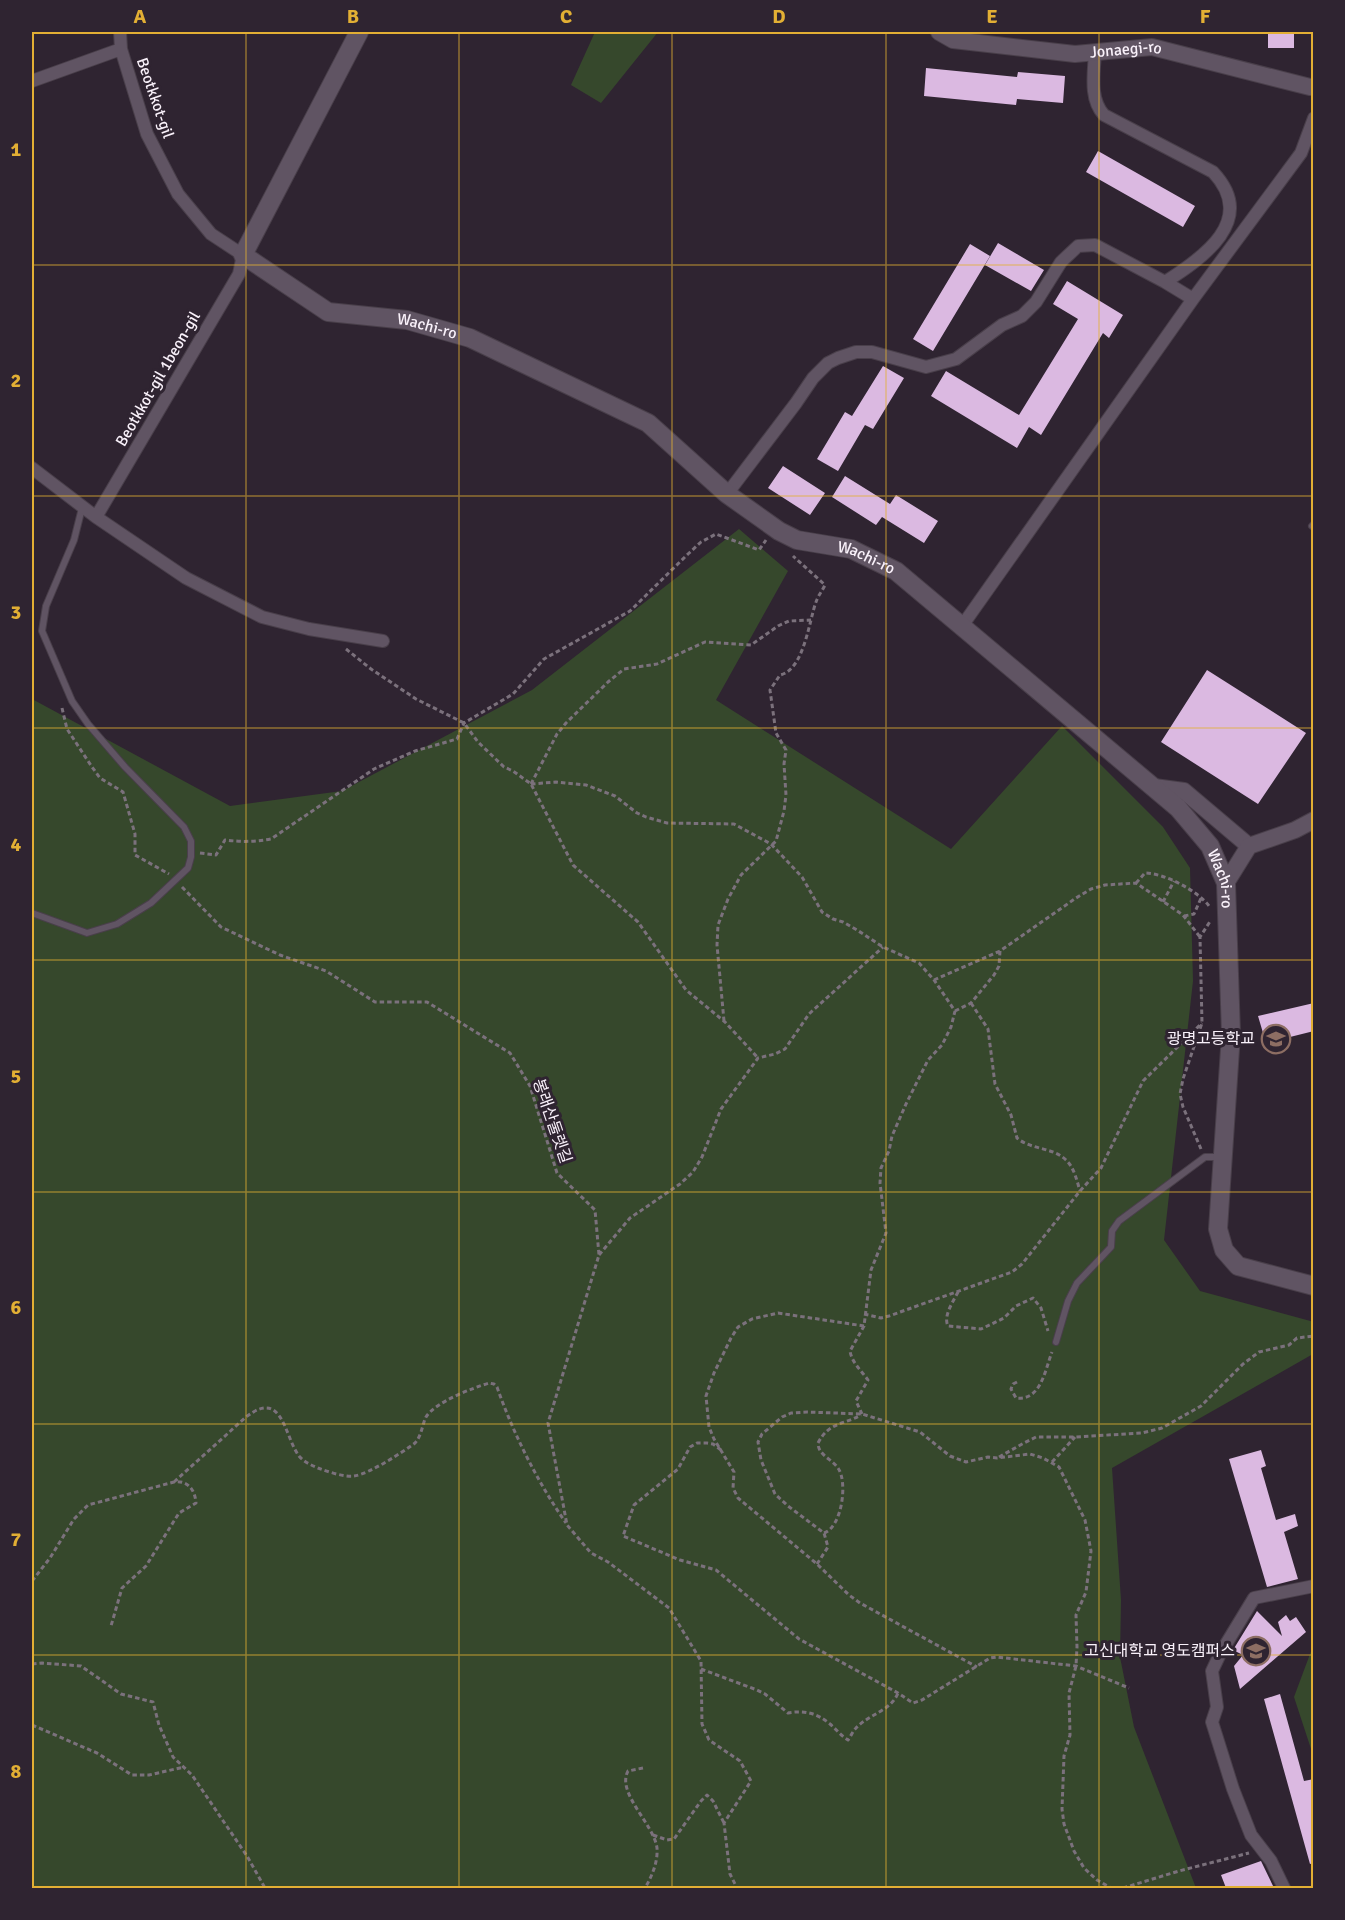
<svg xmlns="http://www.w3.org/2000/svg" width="1345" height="1920" viewBox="0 0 1345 1920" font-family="Signika,'Noto Sans KR',sans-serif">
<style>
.green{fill:#36482c}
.building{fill:#dbb9e1}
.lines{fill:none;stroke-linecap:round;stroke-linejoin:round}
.service-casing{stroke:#493f4a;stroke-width:8}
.minor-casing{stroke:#493f4a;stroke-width:14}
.tertiary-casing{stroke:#493f4a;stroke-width:18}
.secondary-casing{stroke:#493f4a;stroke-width:20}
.path{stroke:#7b717c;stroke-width:3;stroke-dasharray:4.5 3;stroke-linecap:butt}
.service{stroke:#605463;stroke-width:6}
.minor{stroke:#605463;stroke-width:12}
.tertiary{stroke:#605463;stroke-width:16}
.secondary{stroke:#605463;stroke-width:18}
.grid{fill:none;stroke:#e2af34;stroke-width:1.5;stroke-opacity:0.55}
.labels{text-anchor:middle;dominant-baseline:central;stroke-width:6;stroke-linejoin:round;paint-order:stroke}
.street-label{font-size:16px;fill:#f9f1fa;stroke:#2f2431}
.poi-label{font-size:16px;fill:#f9f1fa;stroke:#2f2431;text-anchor:end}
.neatline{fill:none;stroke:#e2af34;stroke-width:2}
.grid-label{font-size:20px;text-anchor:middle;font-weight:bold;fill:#e2af34}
</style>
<rect width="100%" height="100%" fill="#2f2431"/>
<path class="green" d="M595,32H658L601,103L571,85Z
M739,529L788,571L716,700L951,849L1062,726L1163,827L1190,868L1193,981L1164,1240L1200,1291L1314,1322L1313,1354L1112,1468L1121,1600L1120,1657L1134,1727L1196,1888H32V699L230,806L342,791L532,690Z
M1313,1646V1755L1294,1697Z"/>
<path class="building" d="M1268,32H1294V48H1268Z
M926,68L1017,77L1018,72L1065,76L1063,103L1017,99L1016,105L924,96Z
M1098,151L1195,206L1183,227L1086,172Z
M998,243L1044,270L1031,291L985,265Z
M970,244L990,256L933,351L913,339Z
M1067,281L1123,315L1109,338L1103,333L1041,435L1029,427L1017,448L931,396L946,371L1019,415L1078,319L1053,304Z
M883,366L904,378L873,429L865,425L838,471L817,459L845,412L852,416Z
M783,466L825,493L810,515L768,488Z
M845,476L890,504L896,495L938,521L924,543L882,517L876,525L832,497Z
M1207,670L1306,733L1258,804L1161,742Z
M1314,1003V1031L1266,1043L1258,1016Z
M1261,1450L1266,1466L1261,1468L1276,1520L1295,1514L1298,1526L1284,1532L1298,1579L1267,1587L1229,1459Z
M1257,1611L1282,1636L1278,1622L1286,1615L1290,1621L1296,1617L1306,1632L1240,1689L1234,1666L1243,1655L1233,1650Z
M1280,1694L1304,1781L1314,1779V1863L1310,1864L1264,1699Z
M1261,1861L1274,1888H1226L1221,1875Z"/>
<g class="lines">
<g class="service-casing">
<path id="service" d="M1312,526L1314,524
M32,913L87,933L117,924L151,903L188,868L191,857V841L184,827L125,767L88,724L72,701L42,631L46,606L74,540L82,508
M1056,1342L1068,1301L1077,1283L1111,1247L1112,1231L1119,1221L1205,1157H1222"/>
</g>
<g class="minor-casing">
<path id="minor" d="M32,81L121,49
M1165,282L1193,299
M32,468L96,517L186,578L262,617L309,629L383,641
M727,494L796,403L813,378L828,363L838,358L856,352H872L926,367L956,359L1002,325L1022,316L1036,302L1061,262L1078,246L1095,245L1165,282C1203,258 1258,220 1213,172L1104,115C1089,99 1094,73 1095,52
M96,517L239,274L243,255L211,234L178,194L147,134L121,49L120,32
M962,626L1193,299L1301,153L1314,118
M1284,1888L1271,1861L1251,1835L1233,1789L1212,1722L1217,1707L1212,1671L1220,1654L1254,1598L1314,1586"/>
</g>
<g class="tertiary-casing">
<g id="tertiary">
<path id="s1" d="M939,32L953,40L1075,54L1152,47L1310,87H1314"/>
<path d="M1154,787L1184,791L1249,846"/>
<path d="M1226,883L1249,846L1295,830L1314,820"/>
</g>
</g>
<g class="secondary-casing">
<g id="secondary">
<path id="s2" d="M359,32L243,255L328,312L407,320L470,338L648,423L727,494L779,531L797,540L851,549L896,571L1178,808L1210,846L1226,883L1231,1034L1218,1229L1224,1250L1238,1266L1314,1286"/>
</g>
</g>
<path class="path" d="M346,649L371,669L416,699L464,723L478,742L504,767L513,771L531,784L573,865L638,922L686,990L725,1022L758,1058
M62,708L67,729L92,767L100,778L123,792L135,834V855L169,874
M531,784L556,782L586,785L615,796L637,813L646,817L667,823L734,824L771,844L802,877L822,912L833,919L843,922L857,930L883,947L919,963L934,980L955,1011L951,1027L942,1045L928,1060L906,1104L892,1136L889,1151L881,1168L880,1183L886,1233L871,1270L864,1326L850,1351C852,1363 861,1370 868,1380L856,1401L862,1414
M531,784L557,734L566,723L608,682L624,669L657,664L705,642L751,645L778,626L789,621L811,620
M200,853L216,855L225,840C241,842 255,842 271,839L374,769L415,751L457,739L464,723L513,694L544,659L630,611L688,554L701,542L716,534L759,550L766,540
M1136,883L1145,873C1164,873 1198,891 1209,906
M182,887L221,927L280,955L326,971L375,1002H427L510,1053L530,1086L557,1173L595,1210L599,1255L548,1423L567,1525L591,1553L608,1562L669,1608L701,1661L702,1724L709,1740L740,1761L751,1781L724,1823L730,1874L737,1888
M1163,902L1174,881
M1184,916L1194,914L1202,896
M934,980L1000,951L1076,898L1091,889L1105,885L1136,883L1183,915L1200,937
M971,1003L988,1029L995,1084L1011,1115L1017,1138C1031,1150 1053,1147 1066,1160C1074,1167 1077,1181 1080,1191
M955,1011L971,1003L994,975L999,966L1000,951
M724,1021L717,945L718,925L728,899L741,875L776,841L784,811L786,795L784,764L786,750L776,733L770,690L780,675C804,670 809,621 816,602C818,596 822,591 825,585L793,556
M1201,1149L1183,1107L1180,1094L1183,1079L1202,1023L1200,937L1211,920
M599,1255L630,1218L680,1184L693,1172L702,1157L721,1109L758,1058L775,1054L785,1049L809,1014L883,947
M958,1292C953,1302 943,1316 948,1326L981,1329L1004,1318L1016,1306L1033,1298L1041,1308L1048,1331
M864,1314L881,1318L889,1316L1012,1272L1022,1264L1080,1191L1101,1168L1143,1081L1202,1023
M864,1326L778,1313L752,1319L738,1327L731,1338L714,1373L706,1396L709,1427L714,1439L734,1472L733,1488L738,1498L817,1564L849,1595L860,1603L977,1667
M1017,1382L1013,1384L1011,1389L1016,1398C1041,1401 1045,1370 1052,1352
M721,1450L713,1444L707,1443H697L690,1447L678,1469L634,1505L623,1536L680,1560L716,1570L799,1639L898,1693L913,1703L922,1700L990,1658L997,1657L1076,1666L1129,1688
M999,1457L1024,1443L1036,1437H1075L1142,1433L1162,1428L1201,1406L1243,1364L1259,1352L1289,1345L1297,1338L1314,1336
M1052,1462L1075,1437
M174,1482L246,1417C283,1388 284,1436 299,1456C304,1462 311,1465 318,1468C329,1472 343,1477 354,1476C369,1474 403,1452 415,1443C422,1435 422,1425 426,1417C435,1402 473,1388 489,1383L494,1384L497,1387C513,1433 538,1483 566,1523
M824,1533C842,1527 848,1482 838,1468C832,1459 818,1455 818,1443C829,1422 843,1425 861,1415
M817,1564L828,1547L824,1533L788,1506L775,1494L761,1460L758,1442L762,1434L782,1417L791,1413L807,1412L862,1414L920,1432L950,1456L966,1462L988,1457L997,1458L1030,1454L1043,1458L1059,1467L1085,1520L1091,1551L1086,1592L1076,1615L1077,1647L1076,1666L1069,1693L1070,1735L1064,1756L1062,1809L1064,1824L1074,1851L1084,1868L1097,1880L1111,1888
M32,1581L50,1558L74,1519L88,1505L174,1482C188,1480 195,1490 196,1503L179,1513L146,1566L122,1588L111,1626
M32,1664L42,1663L81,1666L121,1694L153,1702L159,1725L173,1757L192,1775L247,1856L265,1888
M701,1669L757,1690L765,1694L788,1713C804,1710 817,1713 830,1724C836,1729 841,1736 848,1740C851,1736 853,1731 856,1728C869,1714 891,1711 898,1693
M32,1725L97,1753L132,1775H149L184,1767
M643,1768L628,1771C616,1793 654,1824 657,1848C658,1862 652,1876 645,1888
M653,1835L667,1840L674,1839L701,1801L707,1795L713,1801L724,1823
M1123,1888L1179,1871L1249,1853"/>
<use href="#service" class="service"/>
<use href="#minor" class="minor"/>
<use href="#tertiary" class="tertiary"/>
<use href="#secondary" class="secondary"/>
</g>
<path class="grid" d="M246,32V1888M459,32V1888M672,32V1888M886,32V1888M1099,32V1888M32,265H1314M32,496H1314M32,728H1314M32,960H1314M32,1192H1314M32,1424H1314M32,1655H1314"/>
<defs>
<g id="school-ring" transform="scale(1.5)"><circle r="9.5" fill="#2f2431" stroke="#8d6e63" stroke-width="1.5"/><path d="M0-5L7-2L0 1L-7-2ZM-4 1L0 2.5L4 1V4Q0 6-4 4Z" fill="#8d6e63"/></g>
<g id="university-ring" transform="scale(1.5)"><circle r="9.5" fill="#2f2431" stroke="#8d6e63" stroke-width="1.5"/><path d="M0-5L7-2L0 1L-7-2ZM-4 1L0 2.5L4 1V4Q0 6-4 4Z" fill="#8d6e63"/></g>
</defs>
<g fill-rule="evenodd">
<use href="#school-ring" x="1276" y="1039"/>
<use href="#university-ring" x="1256" y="1651"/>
</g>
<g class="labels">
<g class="street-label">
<text stroke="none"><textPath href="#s1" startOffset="190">Jonaegi-ro</textPath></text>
<text transform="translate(155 98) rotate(71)">Beotkkot-gil</text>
<text stroke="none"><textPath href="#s2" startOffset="454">Wachi-ro</textPath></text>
<text transform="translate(158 379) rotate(-60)">Beotkkot-gil 1beon-gil</text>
<text stroke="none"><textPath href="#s2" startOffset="958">Wachi-ro</textPath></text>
<text stroke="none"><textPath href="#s2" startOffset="1444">Wachi-ro</textPath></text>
<text transform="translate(552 1121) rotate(71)">봉래산둘렛길</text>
</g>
<g class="poi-label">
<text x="1255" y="1039">광명고등학교</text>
<text x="1235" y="1651">고신대학교 영도캠퍼스</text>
</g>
</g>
<rect width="1345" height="1920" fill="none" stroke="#2f2431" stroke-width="66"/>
<rect x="33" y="33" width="1279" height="1854" class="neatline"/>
<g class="grid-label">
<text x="140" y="23">A</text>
<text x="353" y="23">B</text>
<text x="566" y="23">C</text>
<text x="779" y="23">D</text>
<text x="992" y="23">E</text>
<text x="1205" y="23">F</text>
<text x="16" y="156">1</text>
<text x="16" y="387">2</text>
<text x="16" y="619">3</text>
<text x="16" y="851">4</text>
<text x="16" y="1083">5</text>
<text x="16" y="1314">6</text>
<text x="16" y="1546">7</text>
<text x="16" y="1778">8</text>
</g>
</svg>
